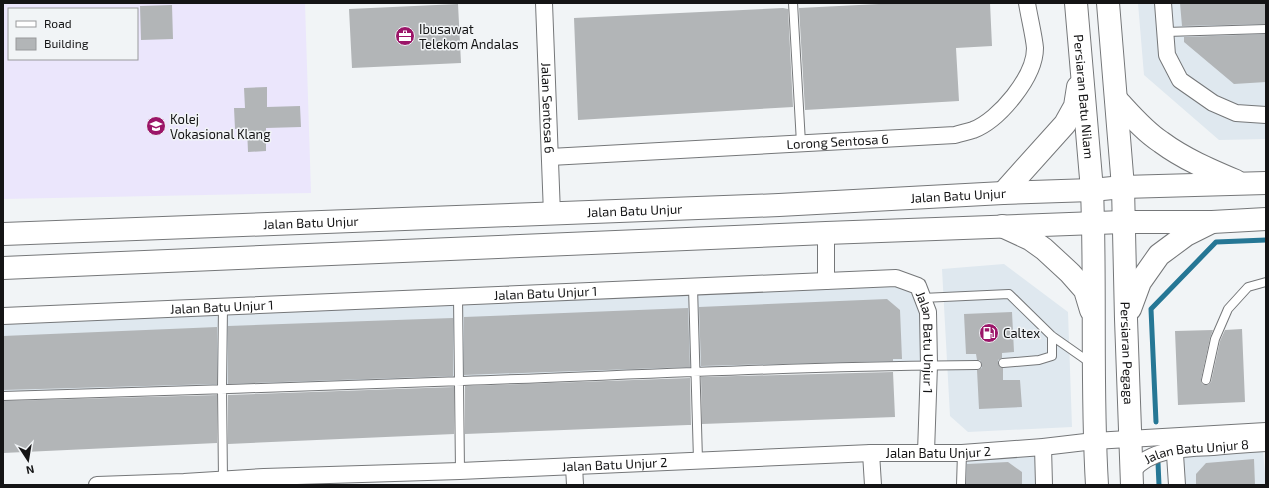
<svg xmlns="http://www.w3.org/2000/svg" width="1269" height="488" viewBox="0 0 1269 488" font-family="'Exo 2',sans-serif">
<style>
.built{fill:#dfe8ef}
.education{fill:#ebe6fc;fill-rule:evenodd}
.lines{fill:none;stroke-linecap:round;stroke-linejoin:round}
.stream{stroke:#267795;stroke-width:5}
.building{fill:#b2b5b7}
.service-casing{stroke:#757779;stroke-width:10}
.minor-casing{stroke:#757779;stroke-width:18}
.secondary-casing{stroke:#757779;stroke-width:24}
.primary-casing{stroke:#757779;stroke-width:24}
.service{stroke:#fff;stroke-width:8}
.minor{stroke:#fff;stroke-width:16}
.secondary{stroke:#fff;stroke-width:22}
.primary{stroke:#fff;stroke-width:22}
.labels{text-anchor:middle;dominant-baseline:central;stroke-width:3;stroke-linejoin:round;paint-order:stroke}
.poi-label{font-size:13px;fill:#141415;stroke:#f1f4f6;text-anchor:start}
.street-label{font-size:13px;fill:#141415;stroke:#f1f4f6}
</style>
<rect width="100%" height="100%" fill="#f1f4f6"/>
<path class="built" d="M1138,3H1266V139L1219,140L1144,75Z
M1004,264L1068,312L1072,427L968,432L950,416L942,269Z
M896,284L911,292L922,316V361L3,393V323Z
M1263,451L1266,485H1184L1182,455Z
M1036,455L1037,485H964L966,458Z"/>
<path class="education" d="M3,3H305L311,193L3,199ZM9,9H137V59H9Z"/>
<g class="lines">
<path class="stream" d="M1156,422L1151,309L1216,242L1266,240
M1158,463L1159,485"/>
</g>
<path class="building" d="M899,3H990L992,46L956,48L959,101L805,110L799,8Z
M1180,3H1266V24L1182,26Z
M458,4L461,63L352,68L349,9Z
M172,5L173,39L141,40L140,6Z
M783,8L788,9L793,107L578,120L574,18Z
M1266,34V82L1234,84L1184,42V37Z
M267,87V107L300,106L301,127L266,128V151L248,152L247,128L235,129L234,108H245L244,88Z
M887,299L900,310L902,359H893V361L701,366L699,307Z
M688,308L690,367L464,375V317Z
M1012,312L1014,352L1002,353V358L998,360V364L999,366L1003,368V380H1020L1022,407L979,409L977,370L982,368V365L980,360H977L976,354H966L964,314Z
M453,318V376L228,384V326Z
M217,327V384L3,390V336Z
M1242,329L1245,402L1178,405L1175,331L1213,330L1210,338L1201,379L1202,384L1205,385H1208L1211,382L1220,341L1225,330Z
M893,372L895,417L702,424L701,377Z
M690,378L691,425H688L465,434V386Z
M454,387V434L228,444V395Z
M217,395V443L3,453V401Z
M1254,459L1255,485H1196V474L1206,463Z
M1008,462L1022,472V485H966L967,464Z"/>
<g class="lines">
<g class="service-casing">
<path id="service" d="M793,3L801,143
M1166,32L1266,29
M693,287L698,460
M458,297L460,471
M922,298L1009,294L1052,336L1092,364
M223,307L222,388L223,480
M1003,363L1039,360L1052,356V336
M1206,380L1215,339L1228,309L1248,287L1266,282
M3,396C156,391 310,387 463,381C634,375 806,366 977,365
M961,485L962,453"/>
</g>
<g class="minor-casing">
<g id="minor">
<path id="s1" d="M544,3L552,214"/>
<path d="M1163,3L1167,55L1180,80L1213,103L1236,113L1266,115"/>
<path id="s2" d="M550,157L955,135C961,133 967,132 973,130C999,120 1035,77 1035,48C1034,36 1029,16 1027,3"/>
<path d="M826,233V281"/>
<path id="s3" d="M3,316L896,278L918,286L928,312L929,365L926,452"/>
<path d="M1174,439L1177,485"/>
<path d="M1043,447L1044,485"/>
<path d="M871,453L873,485"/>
<path d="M574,466L575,485"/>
<path id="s4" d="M1132,471C1152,448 1185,448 1213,447C1231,445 1248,444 1266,443"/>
<path id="s5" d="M97,485L184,482L264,477L460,471L871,453H962L1043,447L1094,441L1266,431"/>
</g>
</g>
<g class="secondary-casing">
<g id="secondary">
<path id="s6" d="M1076,3L1092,190"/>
<path d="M1108,3L1123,187"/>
<path d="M1116,99C1130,114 1144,131 1161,142C1184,159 1210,170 1236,181"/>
<path d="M1003,193L1065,124L1075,106L1078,87"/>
<path id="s7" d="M3,234L779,205L1003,193L1092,190L1123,187L1266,183"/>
<path d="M3,268L826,233L1123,222H1212L1266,219"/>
</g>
</g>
<g class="primary-casing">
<g id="primary">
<path id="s8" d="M1123,187L1126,319L1132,485"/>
<path d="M1092,190C1096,288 1091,387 1097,485"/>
<path d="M1002,226L1030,239L1044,249L1070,273L1085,290L1091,310"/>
<path d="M1130,309L1140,282L1159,255L1186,235L1212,222"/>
</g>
</g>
<use href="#service" class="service"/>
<use href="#minor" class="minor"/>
<use href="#secondary" class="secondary"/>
<use href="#primary" class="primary"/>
</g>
<defs>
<g id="office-disc" transform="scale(1)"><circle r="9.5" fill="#9b1568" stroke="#f1f4f6"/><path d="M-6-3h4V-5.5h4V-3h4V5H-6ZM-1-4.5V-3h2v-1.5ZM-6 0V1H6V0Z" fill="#fff"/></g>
<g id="school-disc" transform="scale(1)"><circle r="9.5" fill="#9b1568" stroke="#f1f4f6"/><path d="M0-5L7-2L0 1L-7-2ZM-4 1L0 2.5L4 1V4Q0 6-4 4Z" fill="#fff"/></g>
<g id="fuel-disc" transform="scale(1)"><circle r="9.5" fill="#9b1568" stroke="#f1f4f6"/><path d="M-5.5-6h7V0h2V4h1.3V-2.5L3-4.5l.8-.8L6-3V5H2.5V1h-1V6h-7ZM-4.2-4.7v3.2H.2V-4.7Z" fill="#fff"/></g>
</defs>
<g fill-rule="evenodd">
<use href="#office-disc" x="405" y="36"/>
<use href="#school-disc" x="156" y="126"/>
<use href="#fuel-disc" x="989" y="333"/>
</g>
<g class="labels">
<g class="poi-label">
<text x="419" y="29">Ibusawat<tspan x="419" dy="15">Telekom Andalas</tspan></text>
<text x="170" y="119">Kolej<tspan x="170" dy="15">Vokasional Klang</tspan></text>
<text x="1003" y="333">Caltex</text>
</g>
<g class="street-label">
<text stroke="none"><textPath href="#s6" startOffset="94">Persiaran Batu Nilam</textPath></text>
<text stroke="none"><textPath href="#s1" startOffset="105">Jalan Sentosa 6</textPath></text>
<text stroke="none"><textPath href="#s2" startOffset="288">Lorong Sentosa 6</textPath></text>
<text stroke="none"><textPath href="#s7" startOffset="956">Jalan Batu Unjur</textPath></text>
<text stroke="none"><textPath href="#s7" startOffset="632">Jalan Batu Unjur</textPath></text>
<text stroke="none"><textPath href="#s7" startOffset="308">Jalan Batu Unjur</textPath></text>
<text stroke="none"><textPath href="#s3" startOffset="543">Jalan Batu Unjur 1</textPath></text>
<text stroke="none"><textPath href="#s3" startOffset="219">Jalan Batu Unjur 1</textPath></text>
<text stroke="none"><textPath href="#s3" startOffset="975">Jalan Batu Unjur 1</textPath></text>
<text stroke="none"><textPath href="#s8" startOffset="166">Persiaran Pegaga</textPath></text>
<text stroke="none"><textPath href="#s5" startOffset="842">Jalan Batu Unjur 2</textPath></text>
<text stroke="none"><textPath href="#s4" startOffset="70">Jalan Batu Unjur 8</textPath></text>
<text stroke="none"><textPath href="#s5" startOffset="518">Jalan Batu Unjur 2</textPath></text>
</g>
</g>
<rect width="1269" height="488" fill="none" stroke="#141415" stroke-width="8"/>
<rect x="8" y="8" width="130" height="52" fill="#f1f4f6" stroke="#999a9c"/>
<rect x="16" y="21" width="20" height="6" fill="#ffffff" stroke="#999a9c"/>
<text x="44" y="28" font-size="12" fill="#141415">Road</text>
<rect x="16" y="38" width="20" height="12" fill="#b2b5b7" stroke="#999a9c"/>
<text x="44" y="48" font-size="12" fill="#141415">Building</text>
<g transform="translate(28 460) rotate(168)" stroke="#f1f4f6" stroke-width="3" paint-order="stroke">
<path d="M0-3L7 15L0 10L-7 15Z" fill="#141415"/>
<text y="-6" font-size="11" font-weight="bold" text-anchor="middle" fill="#141415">N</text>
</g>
</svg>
